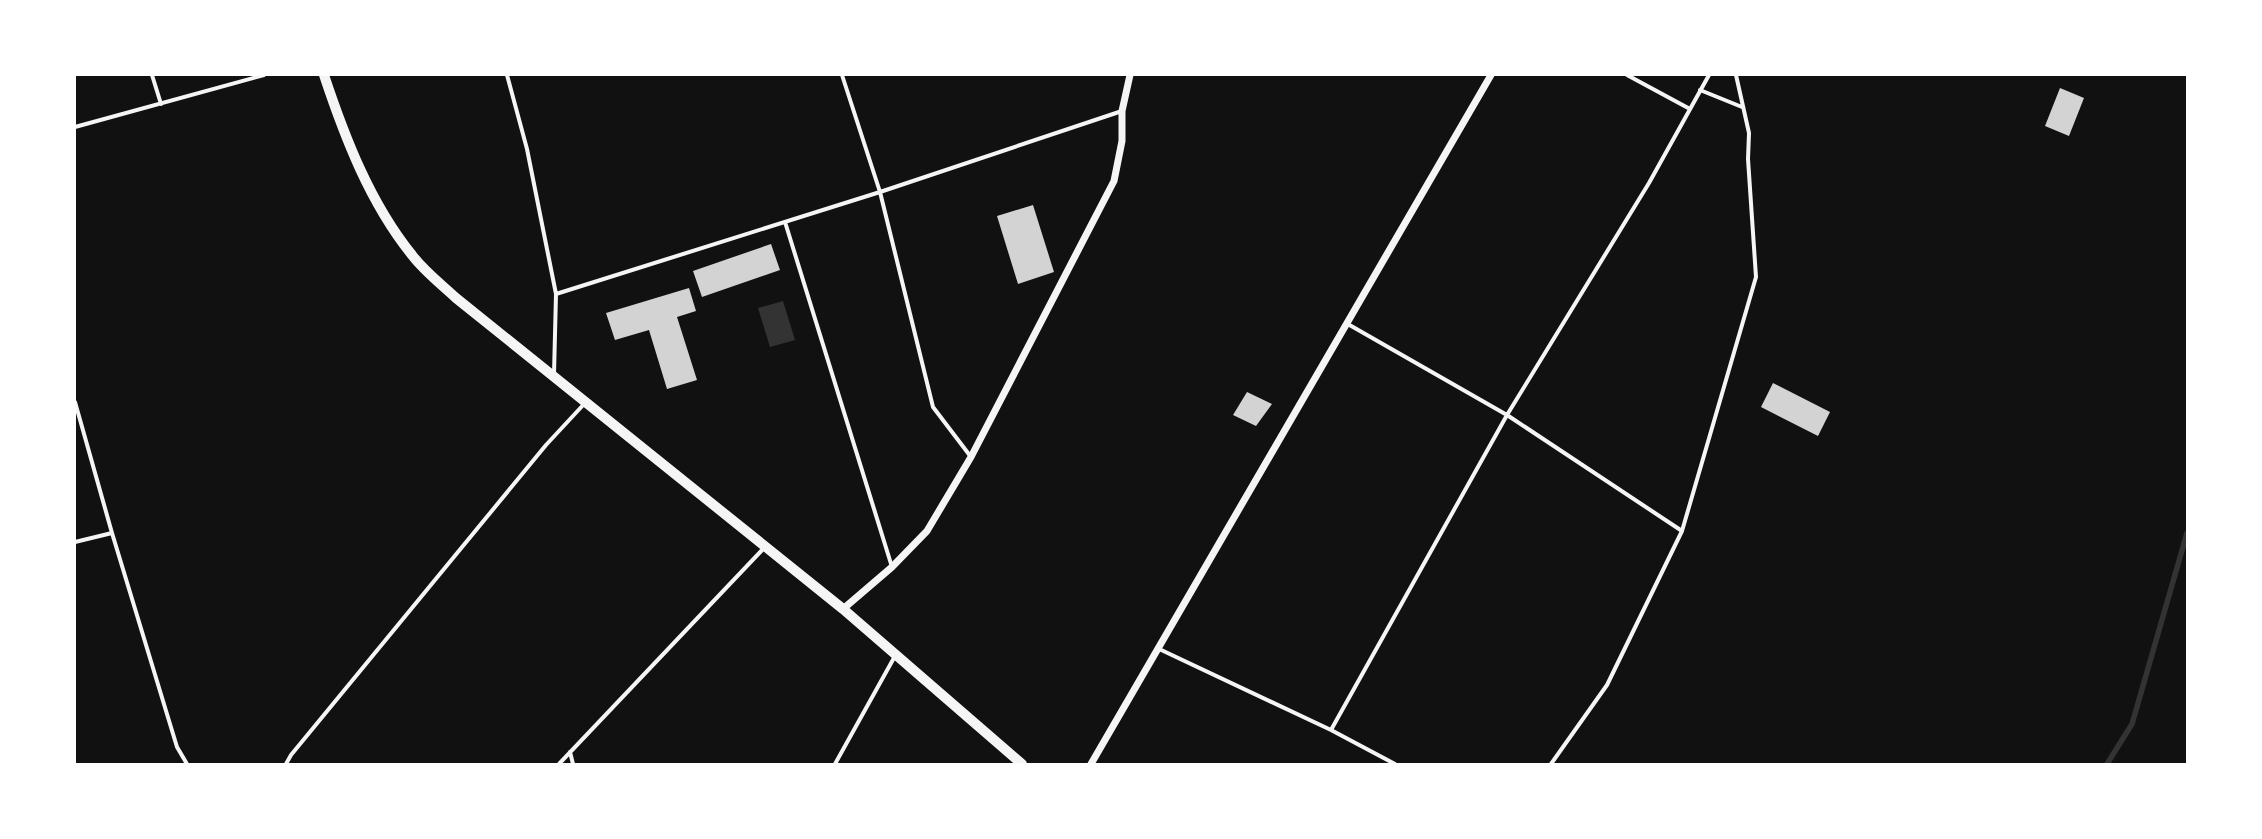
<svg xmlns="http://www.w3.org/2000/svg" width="2262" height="839" viewBox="0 0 2262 839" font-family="'PT Sans',sans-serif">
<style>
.water{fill:#333}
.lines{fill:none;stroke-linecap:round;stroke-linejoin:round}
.stream{stroke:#333;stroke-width:5.5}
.building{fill:#d3d3d3}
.minor{stroke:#f5f5f5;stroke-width:4}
.tertiary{stroke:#f5f5f5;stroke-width:7}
.primary{stroke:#f5f5f5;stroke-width:10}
</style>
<rect width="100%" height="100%" fill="#111"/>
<path class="water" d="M783,301L795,340L770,347L758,308Z"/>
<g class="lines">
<path class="stream" d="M2107,764L2132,724L2187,533"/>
</g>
<path class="building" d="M2060,88L2084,98L2069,136L2045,126Z
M1033,205L1054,272L1018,284L997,216Z
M771,244L780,270L702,297L693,271Z
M689,288L696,311L677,317L697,380L667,389L649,330L615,340L606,313Z
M1773,383L1830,412L1818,436L1761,407Z
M1247,392L1272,404L1256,426L1233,415Z"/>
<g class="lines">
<path class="minor" d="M152,75L161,104
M507,75L527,149L556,294L554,374
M842,75L880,192L933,407L971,457
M1627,75L1690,109
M1700,90L1742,107
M75,127L264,75
M785,222L892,567
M556,294L880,192L1122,111
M1346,323L1507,415L1682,531
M75,402L112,533L177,747L187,764
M75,542L112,533
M1157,648L1331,730L1395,764
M1331,730L1507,415L1649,183L1709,75
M570,752L573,764
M286,764L291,755L546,445L585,403
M559,764L765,547
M835,764L895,656
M1551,764L1607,685L1682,531L1756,277L1748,159L1749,133L1736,75"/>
<path class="tertiary" d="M843,609L892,567L927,531L971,457L1114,181L1122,141V111L1130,75
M1091,764L1491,75"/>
<path class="primary" d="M324,75C345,138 370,203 412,255C424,271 441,284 456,298L843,609L1022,764"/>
</g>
<rect width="2262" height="839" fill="none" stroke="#ffffff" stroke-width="152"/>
</svg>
